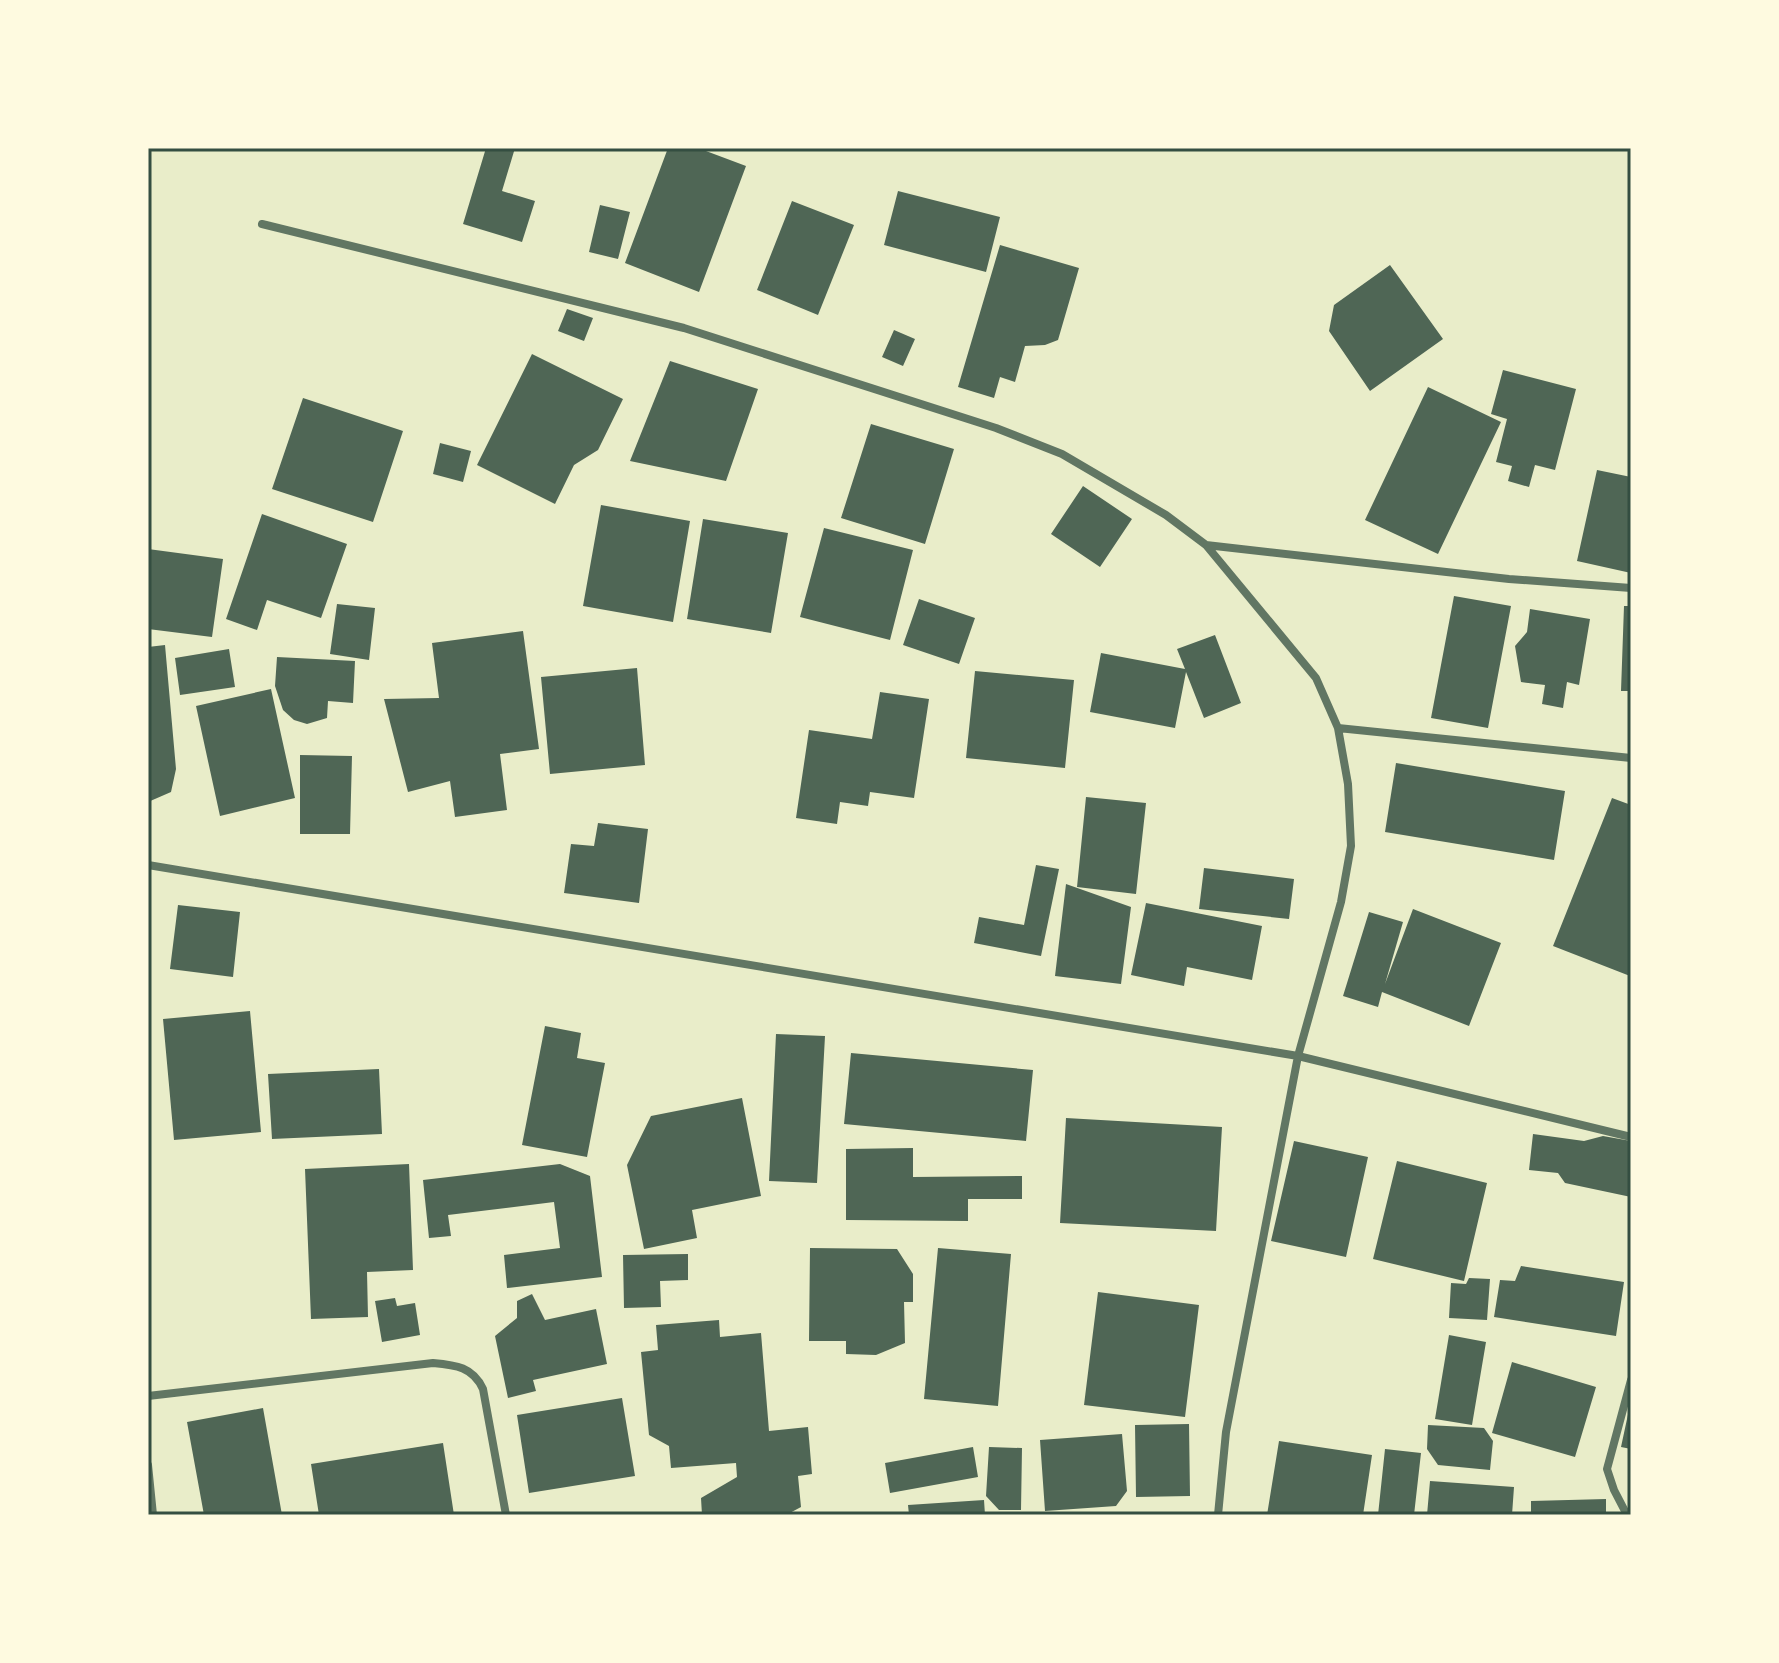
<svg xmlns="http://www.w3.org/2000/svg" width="1779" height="1663" viewBox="0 0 1779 1663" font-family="Lato,sans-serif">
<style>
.building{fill:#4f6655}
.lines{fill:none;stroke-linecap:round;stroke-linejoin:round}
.minor{stroke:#617663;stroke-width:8}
.neatline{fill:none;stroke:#344e41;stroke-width:3}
</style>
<rect width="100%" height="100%" fill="#e9edc9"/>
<path class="building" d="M486,148H515L502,191L535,201L522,242L463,224Z
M668,148H698L746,166L699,292L625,263Z
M898,191L1000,217L986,272L884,245Z
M792,201L854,225L818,315L757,290Z
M600,205L630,212L618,259L589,252Z
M1000,245L1079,268L1058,340L1045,345L1025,346L1015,382L1000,377L994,398L958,387Z
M1390,265L1443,339L1370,391L1329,331L1334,305Z
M567,309L593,318L584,341L558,331Z
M894,330L915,339L903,366L882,357Z
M532,354L623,399L598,450L574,465L555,504L477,465Z
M670,361L758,389L726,481L630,461Z
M1503,370L1576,389L1555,470L1535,465L1529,487L1508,481L1512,466L1496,462L1507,419L1491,414Z
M1428,387L1501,422L1438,554L1365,520Z
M303,398L403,431L373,522L272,489Z
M871,424L954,449L925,544L841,518Z
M440,443L471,451L463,482L433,474Z
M1597,470L1631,477V573L1577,561Z
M1083,486L1132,519L1100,567L1051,534Z
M601,505L690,521L673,622L583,606Z
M262,514L347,544L321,618L267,600L257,630L226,619Z
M703,519L788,533L771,633L687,619Z
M824,528L913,550L890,640L800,617Z
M148,549L223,559L212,637L148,629Z
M1454,596L1511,606L1488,728L1431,718Z
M919,599L975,618L959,664L903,645Z
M337,604L375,608L369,660L330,654Z
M1624,606H1631V691H1621Z
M1530,609L1590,619L1579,685L1567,682L1563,708L1542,704L1545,685L1521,682L1515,646L1527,632Z
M523,631L539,749L500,754L507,810L455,817L450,781L408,792L384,699L439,698L432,643Z
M1215,635L1241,703L1204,718L1186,672L1175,728L1090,712L1101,653L1185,669L1177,649Z
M165,645L176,769L171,792L148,802V647Z
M229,649L235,687L180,695L175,658Z
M277,657L355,661L353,703L328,701L327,718L307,724L294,720L283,710L275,686Z
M637,668L645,765L550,774L541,677Z
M975,671L1074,680L1065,768L966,758Z
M271,689L295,798L220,816L196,706Z
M880,692L929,699L914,798L870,792L868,806L840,802L837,824L796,818L809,730L872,739Z
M300,755L352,756L350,834H300Z
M1396,763L1565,791L1554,860L1385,832Z
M1086,797L1146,803L1136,894L1077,887Z
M1612,798L1631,805L1630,976L1553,946Z
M598,823L648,829L639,903L564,893L571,844L594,846Z
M1036,865L1059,869L1041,956L974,943L979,917L1024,925Z
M1204,868L1294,879L1289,919L1199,909Z
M1066,884L1131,907L1121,984L1055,976Z
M1146,903L1262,926L1252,980L1187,967L1184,986L1131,975Z
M178,905L240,912L233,977L170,969Z
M1413,909L1501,943L1469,1026L1382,992L1378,1007L1343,996L1369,912L1403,922L1385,984Z
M250,1011L261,1132L174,1140L163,1019Z
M545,1026L581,1033L577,1058L605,1063L587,1157L522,1145Z
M776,1034L825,1036L817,1183L769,1181Z
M851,1053L1033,1070L1026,1141L844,1124Z
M379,1069L382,1134L272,1139L268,1074Z
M742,1098L761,1196L692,1210L697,1238L644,1249L627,1165L651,1116Z
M1066,1118L1222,1127L1216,1231L1060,1223Z
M1533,1134L1584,1141L1603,1136L1631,1141V1197L1565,1183L1558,1173L1529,1170Z
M1294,1141L1368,1157L1346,1257L1271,1241Z
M913,1148V1177L1022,1176V1199H968V1221L846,1220V1149Z
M1397,1161L1487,1183L1464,1281L1373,1259Z
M409,1164L413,1270L367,1272L368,1317L311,1319L305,1169Z
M560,1164L590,1176L602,1277L507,1288L504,1255L560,1248L554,1202L448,1215L451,1236L429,1238L423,1180Z
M810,1248L897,1249L913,1274V1302H904L905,1343L876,1355L846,1354V1341H809Z
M938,1248L1011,1254L998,1406L924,1399Z
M688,1254V1280L660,1281L661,1307L624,1308L623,1255Z
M1521,1266L1624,1282L1616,1336L1494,1317L1500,1280L1515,1281Z
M1469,1278L1490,1279L1487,1320L1449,1318L1451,1283L1466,1284Z
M1098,1292L1199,1305L1185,1417L1084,1405Z
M532,1294L545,1320L596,1309L607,1364L533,1380L536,1391L508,1398L495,1336L517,1318V1301Z
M395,1298L397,1306L415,1303L420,1335L382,1342L375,1301Z
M719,1320L720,1337L761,1333L769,1431L808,1427L812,1474L798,1476L801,1507L786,1515H702L701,1498L737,1477L736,1463L671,1468L669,1446L649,1435L641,1352L658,1350L656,1325Z
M1449,1335L1486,1342L1472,1425L1435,1419Z
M1512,1362L1596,1387L1575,1457L1492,1433Z
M622,1398L635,1476L529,1493L517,1415Z
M1630,1405H1631V1449L1621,1447Z
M263,1408L282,1515H204L187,1422Z
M1189,1424L1190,1496L1136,1497L1135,1425Z
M1428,1425L1484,1428L1493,1441L1490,1470L1438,1465L1427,1449Z
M1122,1434L1127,1491L1116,1506L1045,1511L1040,1440Z
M1279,1441L1372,1455L1363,1515H1267Z
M443,1443L454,1515H319L311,1464Z
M973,1447L978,1477L890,1493L885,1463Z
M989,1447L1022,1448L1021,1510H999L986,1496Z
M1385,1449L1421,1453L1414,1515H1378Z
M1430,1481L1514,1487L1512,1515H1427Z
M1606,1499V1515H1531V1501Z
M984,1500L985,1515H909L908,1505Z"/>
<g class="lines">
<path class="minor" d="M262,224L684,328L996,428L1062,454L1166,515L1206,545L1316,678L1338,728L1348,784L1351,846L1341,902L1298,1056L1226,1432L1218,1515
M1206,545L1509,579L1631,588
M1338,728L1631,758
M148,865L1298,1056L1631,1137
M148,1396L433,1363C456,1365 473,1367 483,1389L506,1515
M148,1465L153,1515
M1627,1515L1614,1490L1607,1469L1631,1380"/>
</g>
<rect width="1779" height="1663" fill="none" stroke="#fefae0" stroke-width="300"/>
<rect x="150" y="150" width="1479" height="1363" class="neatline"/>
</svg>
